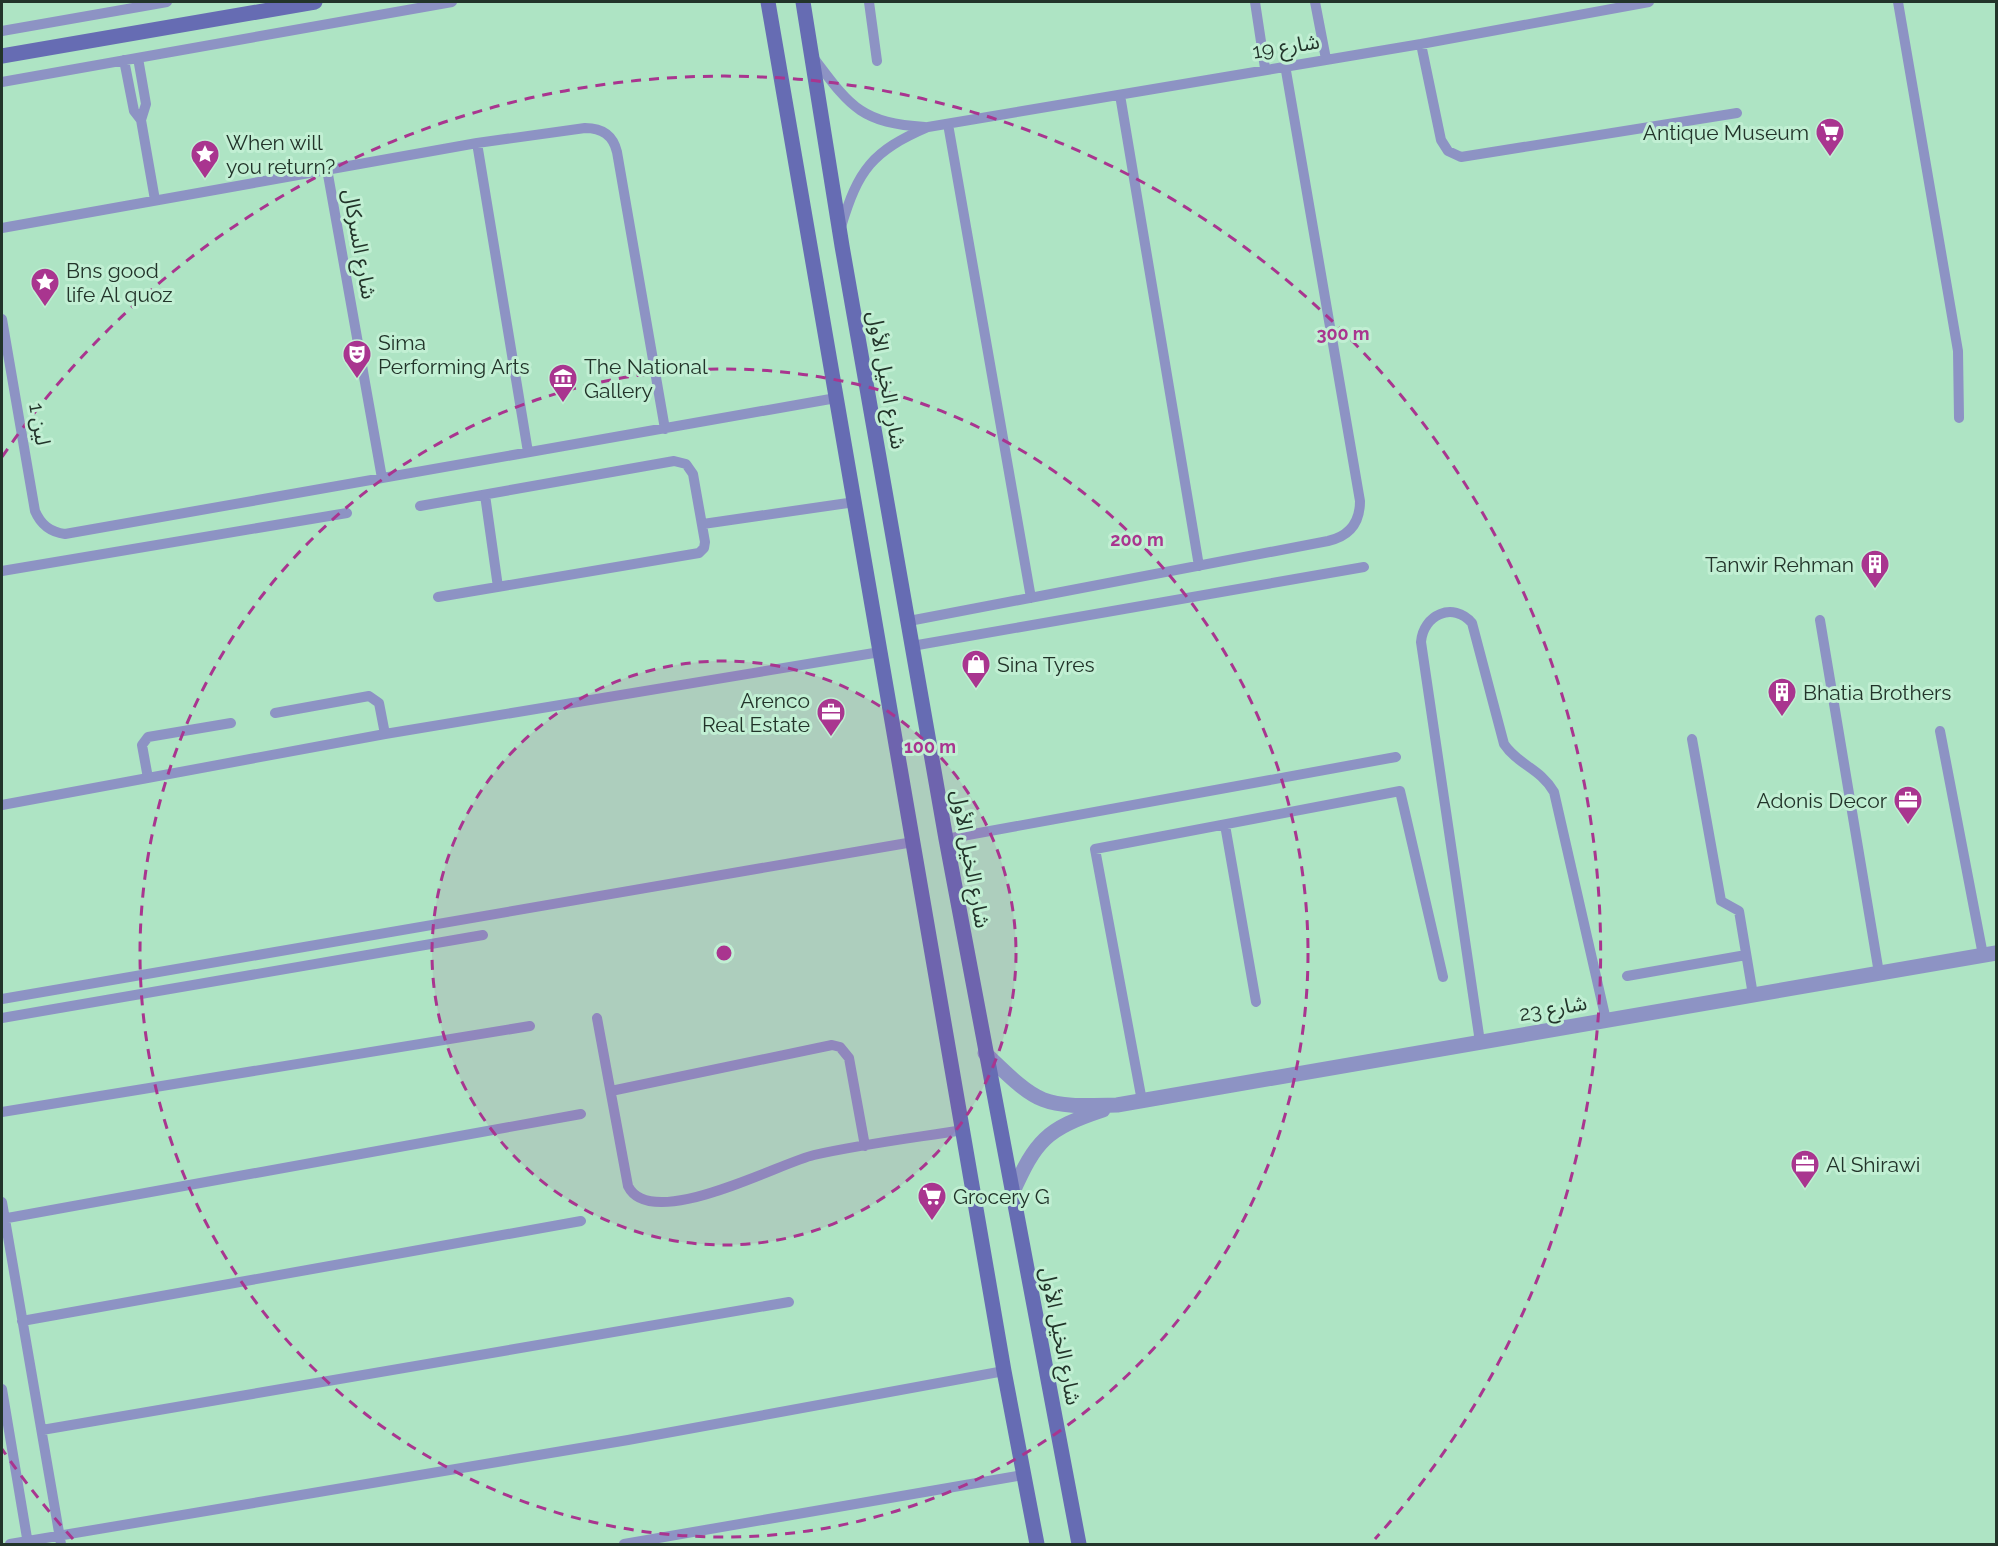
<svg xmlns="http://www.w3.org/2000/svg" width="1998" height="1546" viewBox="0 0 1998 1546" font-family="Raleway,'Noto Sans Arabic',sans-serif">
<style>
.built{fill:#aee4c4}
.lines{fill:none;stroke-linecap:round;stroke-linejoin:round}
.lane{stroke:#8d93c4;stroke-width:10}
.street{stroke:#8d93c4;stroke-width:15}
.secondary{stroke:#666cb3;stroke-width:15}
.ring{fill:none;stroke:#a9358f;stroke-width:3;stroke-dasharray:10 8}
.labels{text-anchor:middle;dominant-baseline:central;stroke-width:6;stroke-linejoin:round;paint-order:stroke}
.street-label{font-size:21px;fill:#22342a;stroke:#c1efd3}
.poi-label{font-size:21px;fill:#22342a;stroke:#c1efd3;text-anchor:start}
.centre{fill:#a9358f;stroke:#c1efd3;stroke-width:3}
.ring-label{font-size:18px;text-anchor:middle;font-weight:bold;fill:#a9358f;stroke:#c1efd3;stroke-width:6;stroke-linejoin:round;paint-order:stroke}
</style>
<rect width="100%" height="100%" fill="#c1efd3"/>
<path class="built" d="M2,2H1996V1544H2Z"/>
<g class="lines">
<path class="lane" d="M869,2L877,61
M1255,2L1265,68
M1315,2L1326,59
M1898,2L1958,351L1959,418
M2,31L167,2
M1421,44L1441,140L1448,151L1461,157L1737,113
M813,57C850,106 860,123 925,127
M138,58L146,104L141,120
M124,60L134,111L141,120L155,200
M2,82L452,2
M1120,95L1199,566
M948,124L1031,598
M477,143L528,452
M327,169L382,478
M841,227C858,170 872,151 928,127L1421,44L1649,2
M2,228L477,143L585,128C602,128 613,135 617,152L665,429
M2,319L35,511C41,525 50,532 65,534L836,398
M485,495L498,587
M420,506L674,461L686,464L693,474L705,542L704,548L699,553L438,597
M703,524L855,502
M2,571L347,513
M1820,620L1879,973
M909,621L1328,541C1350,536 1360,522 1360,501L1285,65
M912,646L1364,567
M275,713L369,696L379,703L385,734
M1940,731L1983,955
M1692,739L1721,901L1739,911L1753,995
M148,778L142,745L148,737L231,723
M2,805L385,734L880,652
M1225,825L1256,1002
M946,839L1396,757
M1627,976L1746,955
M2,999L913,842
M2,1018L483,935
M597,1018L628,1186C651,1233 779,1163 814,1155C863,1144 913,1138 963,1130
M1480,1042L1421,642C1423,615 1453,601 1472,623L1504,744C1518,765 1540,768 1554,792L1606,1020
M611,1091L832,1045L840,1047L849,1058L865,1146
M1142,1101L1095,849L1400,791L1443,977
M2,1112L530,1026
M2,1202L61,1544
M2,1219L581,1114
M22,1321L581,1221
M2,1389L28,1544
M42,1430L789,1302
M10,1544L628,1440L1004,1371
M624,1544L1023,1475"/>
<path class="street" d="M985,1053C1040,1106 1041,1107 1117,1105L1996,953
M1012,1194C1036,1140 1046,1129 1103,1110"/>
<path class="secondary" d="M768,2L1004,1371L1037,1544
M803,2L842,246L946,839L1079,1544
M2,56L315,2"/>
</g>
<circle cx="724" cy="953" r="292" fill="#a9358f" fill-opacity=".12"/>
<g class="ring">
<circle cx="724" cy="953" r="292"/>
<circle cx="724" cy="953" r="584"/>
<path d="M73 1539A876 876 0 0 1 2 1449M2 457A876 876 0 1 1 1375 1539"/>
</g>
<defs>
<g id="supermarket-pin" transform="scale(1.5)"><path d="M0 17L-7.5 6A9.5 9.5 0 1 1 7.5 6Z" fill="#a9358f" stroke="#c1efd3"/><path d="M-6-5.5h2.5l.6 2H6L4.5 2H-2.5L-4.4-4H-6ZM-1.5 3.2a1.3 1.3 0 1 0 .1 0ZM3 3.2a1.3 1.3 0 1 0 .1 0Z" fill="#fff"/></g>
<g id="sight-pin" transform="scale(1.5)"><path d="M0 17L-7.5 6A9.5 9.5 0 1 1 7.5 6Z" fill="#a9358f" stroke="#c1efd3"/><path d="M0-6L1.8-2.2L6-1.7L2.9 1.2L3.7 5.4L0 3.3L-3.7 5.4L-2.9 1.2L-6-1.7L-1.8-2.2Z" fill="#fff"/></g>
<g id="theatre-pin" transform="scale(1.5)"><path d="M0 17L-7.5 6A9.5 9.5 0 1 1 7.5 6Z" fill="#a9358f" stroke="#c1efd3"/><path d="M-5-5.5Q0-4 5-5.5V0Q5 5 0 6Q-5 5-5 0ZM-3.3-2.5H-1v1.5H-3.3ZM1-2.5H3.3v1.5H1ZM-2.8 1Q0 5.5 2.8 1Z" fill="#fff"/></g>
<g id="museum-pin" transform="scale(1.5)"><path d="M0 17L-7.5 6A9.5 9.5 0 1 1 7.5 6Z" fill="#a9358f" stroke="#c1efd3"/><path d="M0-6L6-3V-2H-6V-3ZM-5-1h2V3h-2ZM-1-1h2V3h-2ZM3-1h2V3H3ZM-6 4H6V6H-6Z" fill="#fff"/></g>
<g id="building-pin" transform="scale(1.5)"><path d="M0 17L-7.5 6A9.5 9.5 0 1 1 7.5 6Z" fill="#a9358f" stroke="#c1efd3"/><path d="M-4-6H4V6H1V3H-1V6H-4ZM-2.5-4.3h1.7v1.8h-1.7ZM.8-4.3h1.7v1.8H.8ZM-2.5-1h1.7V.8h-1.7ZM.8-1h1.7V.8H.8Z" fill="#fff"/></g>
<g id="shop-pin" transform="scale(1.5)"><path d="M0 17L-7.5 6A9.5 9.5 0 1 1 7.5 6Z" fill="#a9358f" stroke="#c1efd3"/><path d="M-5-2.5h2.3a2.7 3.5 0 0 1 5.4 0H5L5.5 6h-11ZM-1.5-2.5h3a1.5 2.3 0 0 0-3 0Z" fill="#fff"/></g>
<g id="office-pin" transform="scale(1.5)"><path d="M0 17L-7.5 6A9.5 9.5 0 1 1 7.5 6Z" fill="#a9358f" stroke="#c1efd3"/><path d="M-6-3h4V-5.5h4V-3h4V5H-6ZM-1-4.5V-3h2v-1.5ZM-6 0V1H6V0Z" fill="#fff"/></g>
</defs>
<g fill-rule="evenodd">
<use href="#supermarket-pin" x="1830" y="132"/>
<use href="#sight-pin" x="205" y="154"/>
<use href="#sight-pin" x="45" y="282"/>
<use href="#theatre-pin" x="357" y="354"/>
<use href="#museum-pin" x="563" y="378"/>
<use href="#building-pin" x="1875" y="564"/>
<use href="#shop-pin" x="976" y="664"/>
<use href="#building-pin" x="1782" y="692"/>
<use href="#office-pin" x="831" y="712"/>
<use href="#office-pin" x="1908" y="800"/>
<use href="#office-pin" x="1805" y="1164"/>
<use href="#supermarket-pin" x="932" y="1196"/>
</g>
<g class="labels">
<g class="street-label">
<text transform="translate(1286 46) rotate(-9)">شارع 19</text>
<text transform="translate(360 244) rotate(80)">شارع السركال</text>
<text transform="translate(887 380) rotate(80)">شارع الخيل الأول</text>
<text transform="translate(40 424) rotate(80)">لين 1</text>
<text transform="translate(971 859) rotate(80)">شارع الخيل الأول</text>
<text transform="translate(1553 1008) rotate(-10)">شارع 23</text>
<text transform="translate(1061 1336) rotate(79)">شارع الخيل الأول</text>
</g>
<g class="poi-label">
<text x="1809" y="132" text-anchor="end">Antique Museum</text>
<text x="226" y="142">When will<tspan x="226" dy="24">you return?</tspan></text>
<text x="66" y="270">Bns good<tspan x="66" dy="24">life Al quoz</tspan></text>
<text x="378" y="342">Sima<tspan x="378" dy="24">Performing Arts</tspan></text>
<text x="584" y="366">The National<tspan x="584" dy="24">Gallery</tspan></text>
<text x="1854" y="564" text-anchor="end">Tanwir Rehman</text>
<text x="997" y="664">Sina Tyres</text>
<text x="1803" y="692">Bhatia Brothers</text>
<text x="810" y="700" text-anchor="end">Arenco<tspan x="810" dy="24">Real Estate</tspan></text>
<text x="1887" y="800" text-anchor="end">Adonis Decor</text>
<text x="1826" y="1164">Al Shirawi</text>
<text x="953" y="1196">Grocery G</text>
</g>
</g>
<circle cx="724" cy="953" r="9" class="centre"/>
<g class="ring-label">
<text x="1343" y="340">300 m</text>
<text x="1137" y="546">200 m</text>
<text x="930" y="753">100 m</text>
</g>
<rect width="1998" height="1546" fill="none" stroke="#22342a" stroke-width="6"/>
</svg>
